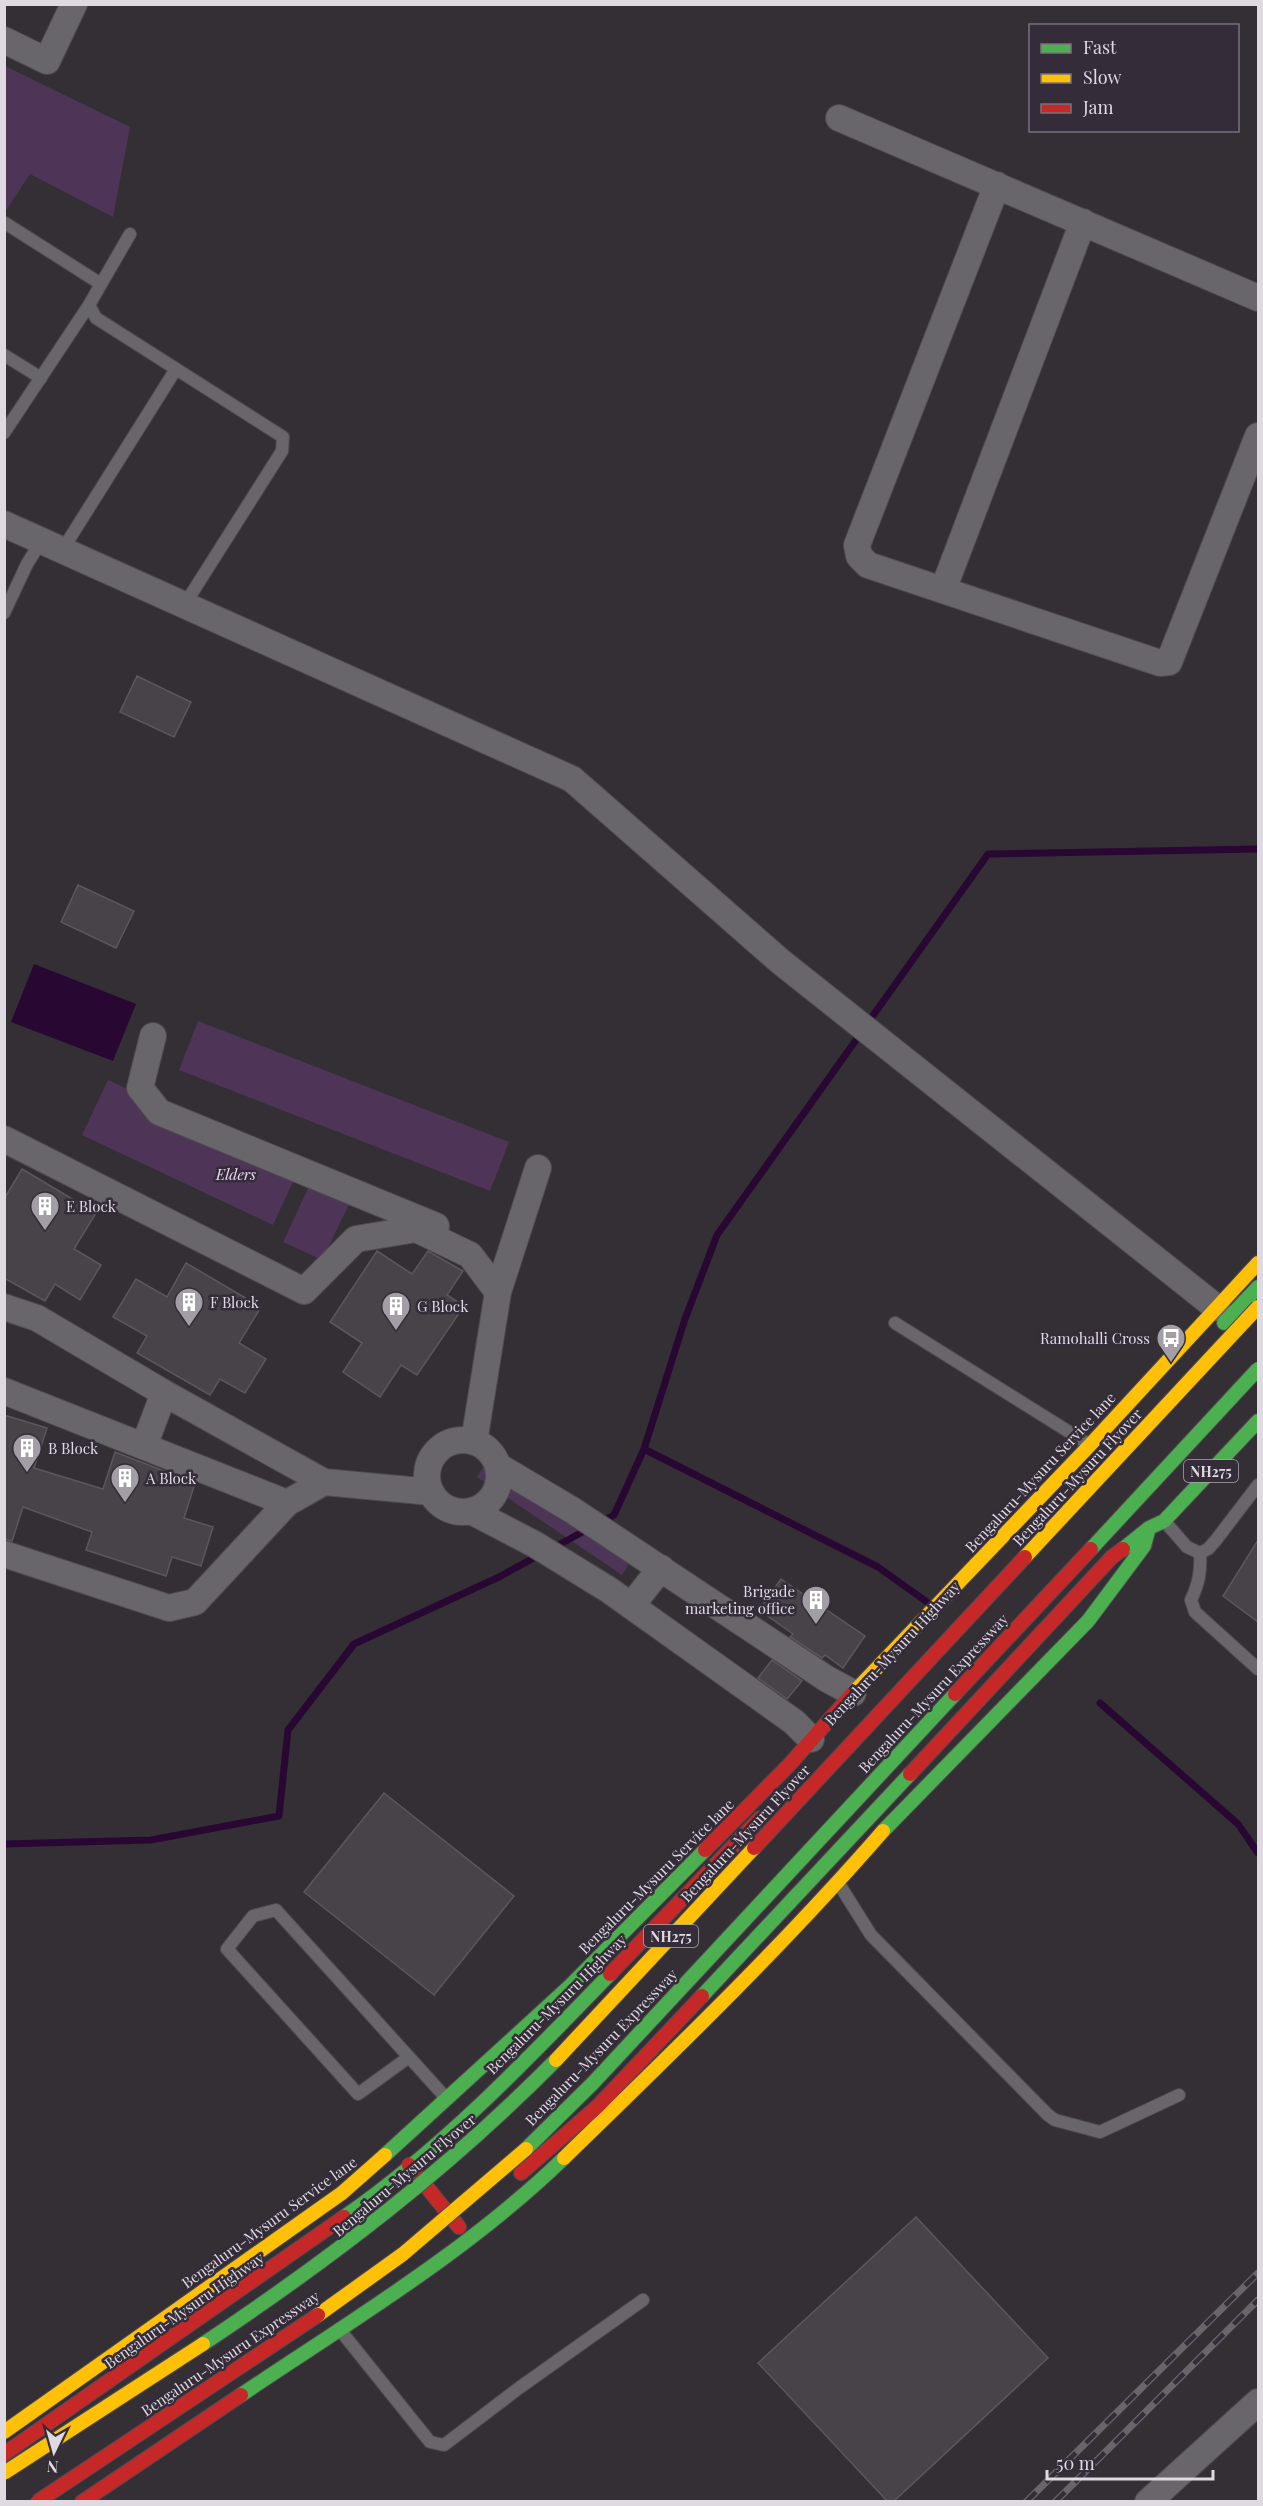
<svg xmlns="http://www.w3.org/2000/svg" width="1263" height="2506" viewBox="0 0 1263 2506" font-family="'Playfair Display',serif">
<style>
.green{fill:#4e3558}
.water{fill:#280833}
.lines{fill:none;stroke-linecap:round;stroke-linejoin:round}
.stream{stroke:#280833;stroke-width:7}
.building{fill:#474349;stroke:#5b575c;stroke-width:1.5}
.lane-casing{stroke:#4e4a50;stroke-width:14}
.street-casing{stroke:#4e4a50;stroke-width:28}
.fast-casing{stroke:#4e4a50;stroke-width:16}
.slow-casing{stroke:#4e4a50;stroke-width:16}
.jam-casing{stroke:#4e4a50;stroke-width:16}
.lane{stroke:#69666b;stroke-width:12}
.street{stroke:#69666b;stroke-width:26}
.fast{stroke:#4caf50;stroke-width:14}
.slow{stroke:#ffc107;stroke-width:14}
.jam{stroke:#c62828;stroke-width:14}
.rail-casing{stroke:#69656b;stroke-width:7}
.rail{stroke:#342c38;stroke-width:4.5;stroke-dasharray:14;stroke-linecap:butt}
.fast-bridge-casing{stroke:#4e4a50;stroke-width:16;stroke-linecap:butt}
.slow-bridge-casing{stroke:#4e4a50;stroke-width:16;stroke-linecap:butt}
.jam-bridge-casing{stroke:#4e4a50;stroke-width:16;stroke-linecap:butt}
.fast-bridge{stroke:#4caf50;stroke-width:14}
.slow-bridge{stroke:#ffc107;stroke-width:14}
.jam-bridge{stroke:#c62828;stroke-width:14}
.labels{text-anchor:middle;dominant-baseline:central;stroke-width:5;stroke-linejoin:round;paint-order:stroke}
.shield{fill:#342c38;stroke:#aca6af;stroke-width:1.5}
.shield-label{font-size:14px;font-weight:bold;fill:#dfdae2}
.park-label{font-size:15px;font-style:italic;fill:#f2d8fd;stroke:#342c38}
.poi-label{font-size:15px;fill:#dfdae2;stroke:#342c38;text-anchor:start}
.street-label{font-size:15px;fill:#dfdae2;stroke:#342c38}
</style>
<rect width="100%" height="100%" fill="#332f35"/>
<path class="green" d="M5,66L130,127L113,217L30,174L5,212Z
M198,1021L509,1142L490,1191L179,1070Z
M108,1080L299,1169L273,1225L82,1135Z
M310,1184L350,1202L322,1260L283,1242Z
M486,1463L631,1561L622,1575L477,1477Z"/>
<path class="water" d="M34,964L136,1004L113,1061L11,1022Z"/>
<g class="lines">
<path class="stream" d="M867,1024L988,854L1258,849
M644,1449L878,1567L927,1602
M601,1522L614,1515L644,1449L685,1319L717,1235L861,1033
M553,1548L588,1529
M1100,1703L1238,1824L1258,1853
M4,1844L151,1840L279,1816L288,1730L354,1644L499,1577L541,1554"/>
</g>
<path class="building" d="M137,676L191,702L174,737L120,712Z
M78,885L134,911L116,948L61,922Z
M22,1169L96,1213L74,1249L101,1265L80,1300L55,1284L45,1301L4,1278V1199Z
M377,1251L412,1274L428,1251L463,1271L447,1295L464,1306L417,1375L401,1365L380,1397L343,1372L362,1343L330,1322Z
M186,1263L261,1307L239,1343L266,1359L245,1393L220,1379L210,1395L137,1353L147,1336L113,1317L136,1279L167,1297Z
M4,1415L47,1428L34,1468L103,1489L115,1452L195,1483L184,1518L213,1527L201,1566L172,1557L166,1576L86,1550L92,1532L23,1507L12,1541L4,1539Z
M1258,1540V1622L1223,1596Z
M781,1579L865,1636L843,1668L825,1655L822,1658L790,1637L793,1634L759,1610Z
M772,1660L802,1681L787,1699L758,1678Z
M384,1793L514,1896L434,1995L304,1892Z
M916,2217L1048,2358L893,2502H888L758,2363Z"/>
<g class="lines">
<g class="lane-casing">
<path id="lane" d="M5,223L101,284
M130,234L89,305L96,318L283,437L282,451L185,604
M4,355L41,378
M4,433L89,305
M63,549L176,369
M4,613L27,564L42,540
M895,1323L1090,1445
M1166,1523L1187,1547L1200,1553L1208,1549L1216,1540L1258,1485
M1200,1553C1201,1571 1199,1583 1191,1600L1195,1612L1258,1669
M839,1884L871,1935L1048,2115L1055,2120L1100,2132L1179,2095
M409,2057L358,2094L227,1949L253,1916L276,1910L447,2099
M340,2330L430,2442L444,2445L519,2388L643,2300"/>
</g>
<g class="street-casing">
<path id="street" d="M4,40L47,61L74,4
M839,118L1258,298
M997,185L857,545L859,556L868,565L1160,663L1169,662L1258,436
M4,524L572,779L781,962L1217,1308
M943,590L1083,222
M153,1036L140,1088L159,1112L436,1226
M4,1139L304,1291L356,1239L416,1229L470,1255L498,1292
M4,1307L37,1318L164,1393L324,1482
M4,1391L287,1503
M427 1476a36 36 0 1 1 72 0a36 36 0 1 1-72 0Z
M474,1442L498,1292L538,1168
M144,1446L164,1393
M498,1466L572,1510L827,1679L853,1693
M471,1511L536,1545L609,1590L794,1722L811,1739
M4,1554L169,1608L195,1602L287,1503L324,1482L431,1492
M631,1606L661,1568
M1148,2502L1258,2402"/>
</g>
<g class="fast-casing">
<path id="fast" d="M1224,1323L1258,1287
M1123,1549L1149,1528L1164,1521L1258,1421
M883,1831L1088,1621L1144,1546L1149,1528
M702,1996L910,1774
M385,2155L570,1986L705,1850
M344,2217C442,2149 527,2060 610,1974
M241,2395C351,2321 468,2251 564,2158"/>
</g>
<g class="slow-casing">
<path id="slow" d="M854,1692L1090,1445L1258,1263
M564,2158C673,2052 783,1946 883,1831
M4,2432L342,2193L385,2155"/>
</g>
<g class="jam-casing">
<path id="jam" d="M910,1774L1112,1557L1123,1549
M705,1850L790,1764L854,1692
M610,1974L760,1818
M409,2165L459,2227
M521,2173L598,2106L702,1996
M4,2454L344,2217
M82,2502L241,2395"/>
</g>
<use href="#lane" class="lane"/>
<use href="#street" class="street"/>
<use href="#fast" class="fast"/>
<use href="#slow" class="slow"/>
<use href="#jam" class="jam"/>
<g class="rail-casing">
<path id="rail" d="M1026,2502L1258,2273
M1055,2502L1258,2300"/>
</g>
<use href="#rail" class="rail"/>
<g class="fast-bridge-casing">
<path id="fast-bridge" d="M1091,1549L1258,1369
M526,2149L593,2083L955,1694
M203,2344C332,2258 447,2170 556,2060"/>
</g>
<g class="slow-bridge-casing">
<path id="slow-bridge" d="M1025,1557L1258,1307
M556,2060L754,1848
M318,2315L403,2254L526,2149
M4,2473L203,2344"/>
</g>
<g class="jam-bridge-casing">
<path id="jam-bridge" d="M955,1694L1091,1549
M754,1848L1025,1557
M37,2502L318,2315"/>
</g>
<use href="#fast-bridge" class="fast-bridge"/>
<use href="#slow-bridge" class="slow-bridge"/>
<use href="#jam-bridge" class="jam-bridge"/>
</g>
<defs>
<g id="building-pin" transform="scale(1.5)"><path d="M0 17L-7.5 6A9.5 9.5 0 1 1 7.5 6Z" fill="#a39ea5" stroke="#342c38"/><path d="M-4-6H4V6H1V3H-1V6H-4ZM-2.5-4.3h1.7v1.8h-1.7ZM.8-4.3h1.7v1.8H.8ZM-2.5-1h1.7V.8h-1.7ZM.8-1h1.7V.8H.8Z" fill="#fff"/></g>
<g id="bus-pin" transform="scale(1.5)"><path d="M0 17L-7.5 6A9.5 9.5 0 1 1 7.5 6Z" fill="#a39ea5" stroke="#342c38"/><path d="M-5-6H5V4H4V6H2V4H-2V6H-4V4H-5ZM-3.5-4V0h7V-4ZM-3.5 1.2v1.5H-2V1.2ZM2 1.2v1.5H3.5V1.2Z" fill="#fff"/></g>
</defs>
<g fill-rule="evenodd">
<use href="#building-pin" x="45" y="1206"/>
<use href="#building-pin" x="189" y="1302"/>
<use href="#building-pin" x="396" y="1306"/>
<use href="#bus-pin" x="1171" y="1338"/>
<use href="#building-pin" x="27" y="1448"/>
<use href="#building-pin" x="125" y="1478"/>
<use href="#building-pin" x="816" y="1600"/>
</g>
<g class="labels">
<g class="shield">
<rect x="1184" y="1460" width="54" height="22" rx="4.5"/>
<rect x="644" y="1925" width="54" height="22" rx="4.5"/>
</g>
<g class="shield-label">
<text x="1211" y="1471">NH275</text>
<text x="671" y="1936">NH275</text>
</g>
<g class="park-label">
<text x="236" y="1174">Elders</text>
</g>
<g class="poi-label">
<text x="66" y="1206">E Block</text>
<text x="210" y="1302">F Block</text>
<text x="417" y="1306">G Block</text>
<text x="1150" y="1338" text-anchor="end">Ramohalli Cross</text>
<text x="48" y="1448">B Block</text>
<text x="146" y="1478">A Block</text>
<text x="795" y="1591" text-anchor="end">Brigade<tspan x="795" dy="17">marketing office</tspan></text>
</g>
<g class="street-label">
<text transform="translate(1040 1472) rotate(-47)">Bengaluru-Mysuru Service lane</text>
<text transform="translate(1077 1477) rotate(-47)">Bengaluru-Mysuru Flyover</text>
<text transform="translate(892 1653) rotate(-47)">Bengaluru-Mysuru Highway</text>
<text transform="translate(933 1693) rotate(-47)">Bengaluru-Mysuru Expressway</text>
<text transform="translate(745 1833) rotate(-47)">Bengaluru-Mysuru Flyover</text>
<text transform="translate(656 1876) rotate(-45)">Bengaluru-Mysuru Service lane</text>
<text transform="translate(556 2004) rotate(-45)">Bengaluru-Mysuru Highway</text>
<text transform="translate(601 2047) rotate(-46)">Bengaluru-Mysuru Expressway</text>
<text transform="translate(404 2175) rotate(-40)">Bengaluru-Mysuru Flyover</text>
<text transform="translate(269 2222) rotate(-36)">Bengaluru-Mysuru Service lane</text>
<text transform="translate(184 2310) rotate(-35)">Bengaluru-Mysuru Highway</text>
<text transform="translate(230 2353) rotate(-34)">Bengaluru-Mysuru Expressway</text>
</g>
</g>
<rect width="1263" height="2506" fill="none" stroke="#dfdae2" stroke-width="12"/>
<rect x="1029" y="24" width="210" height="108" fill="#342c38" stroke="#78727c" stroke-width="1.5"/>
<rect x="1041" y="44" width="30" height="9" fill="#4caf50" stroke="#78727c" stroke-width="1.5"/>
<text x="1083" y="54" font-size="18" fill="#dfdae2">Fast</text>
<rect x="1041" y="74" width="30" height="9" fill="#ffc107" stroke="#78727c" stroke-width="1.5"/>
<text x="1083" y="84" font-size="18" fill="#dfdae2">Slow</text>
<rect x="1041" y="104" width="30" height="9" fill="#c62828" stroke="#78727c" stroke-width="1.5"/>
<text x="1083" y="114" font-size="18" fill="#dfdae2">Jam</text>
<g transform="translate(54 2452) rotate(185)" stroke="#342c38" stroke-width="4.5" paint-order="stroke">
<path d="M0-4.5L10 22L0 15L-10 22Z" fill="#dfdae2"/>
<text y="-9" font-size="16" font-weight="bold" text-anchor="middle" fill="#dfdae2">N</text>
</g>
<path d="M1047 2470v9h166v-9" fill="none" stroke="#dfdae2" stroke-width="3"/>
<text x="1056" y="2470" font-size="18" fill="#dfdae2" stroke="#342c38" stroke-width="4.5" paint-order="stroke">50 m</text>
</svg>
